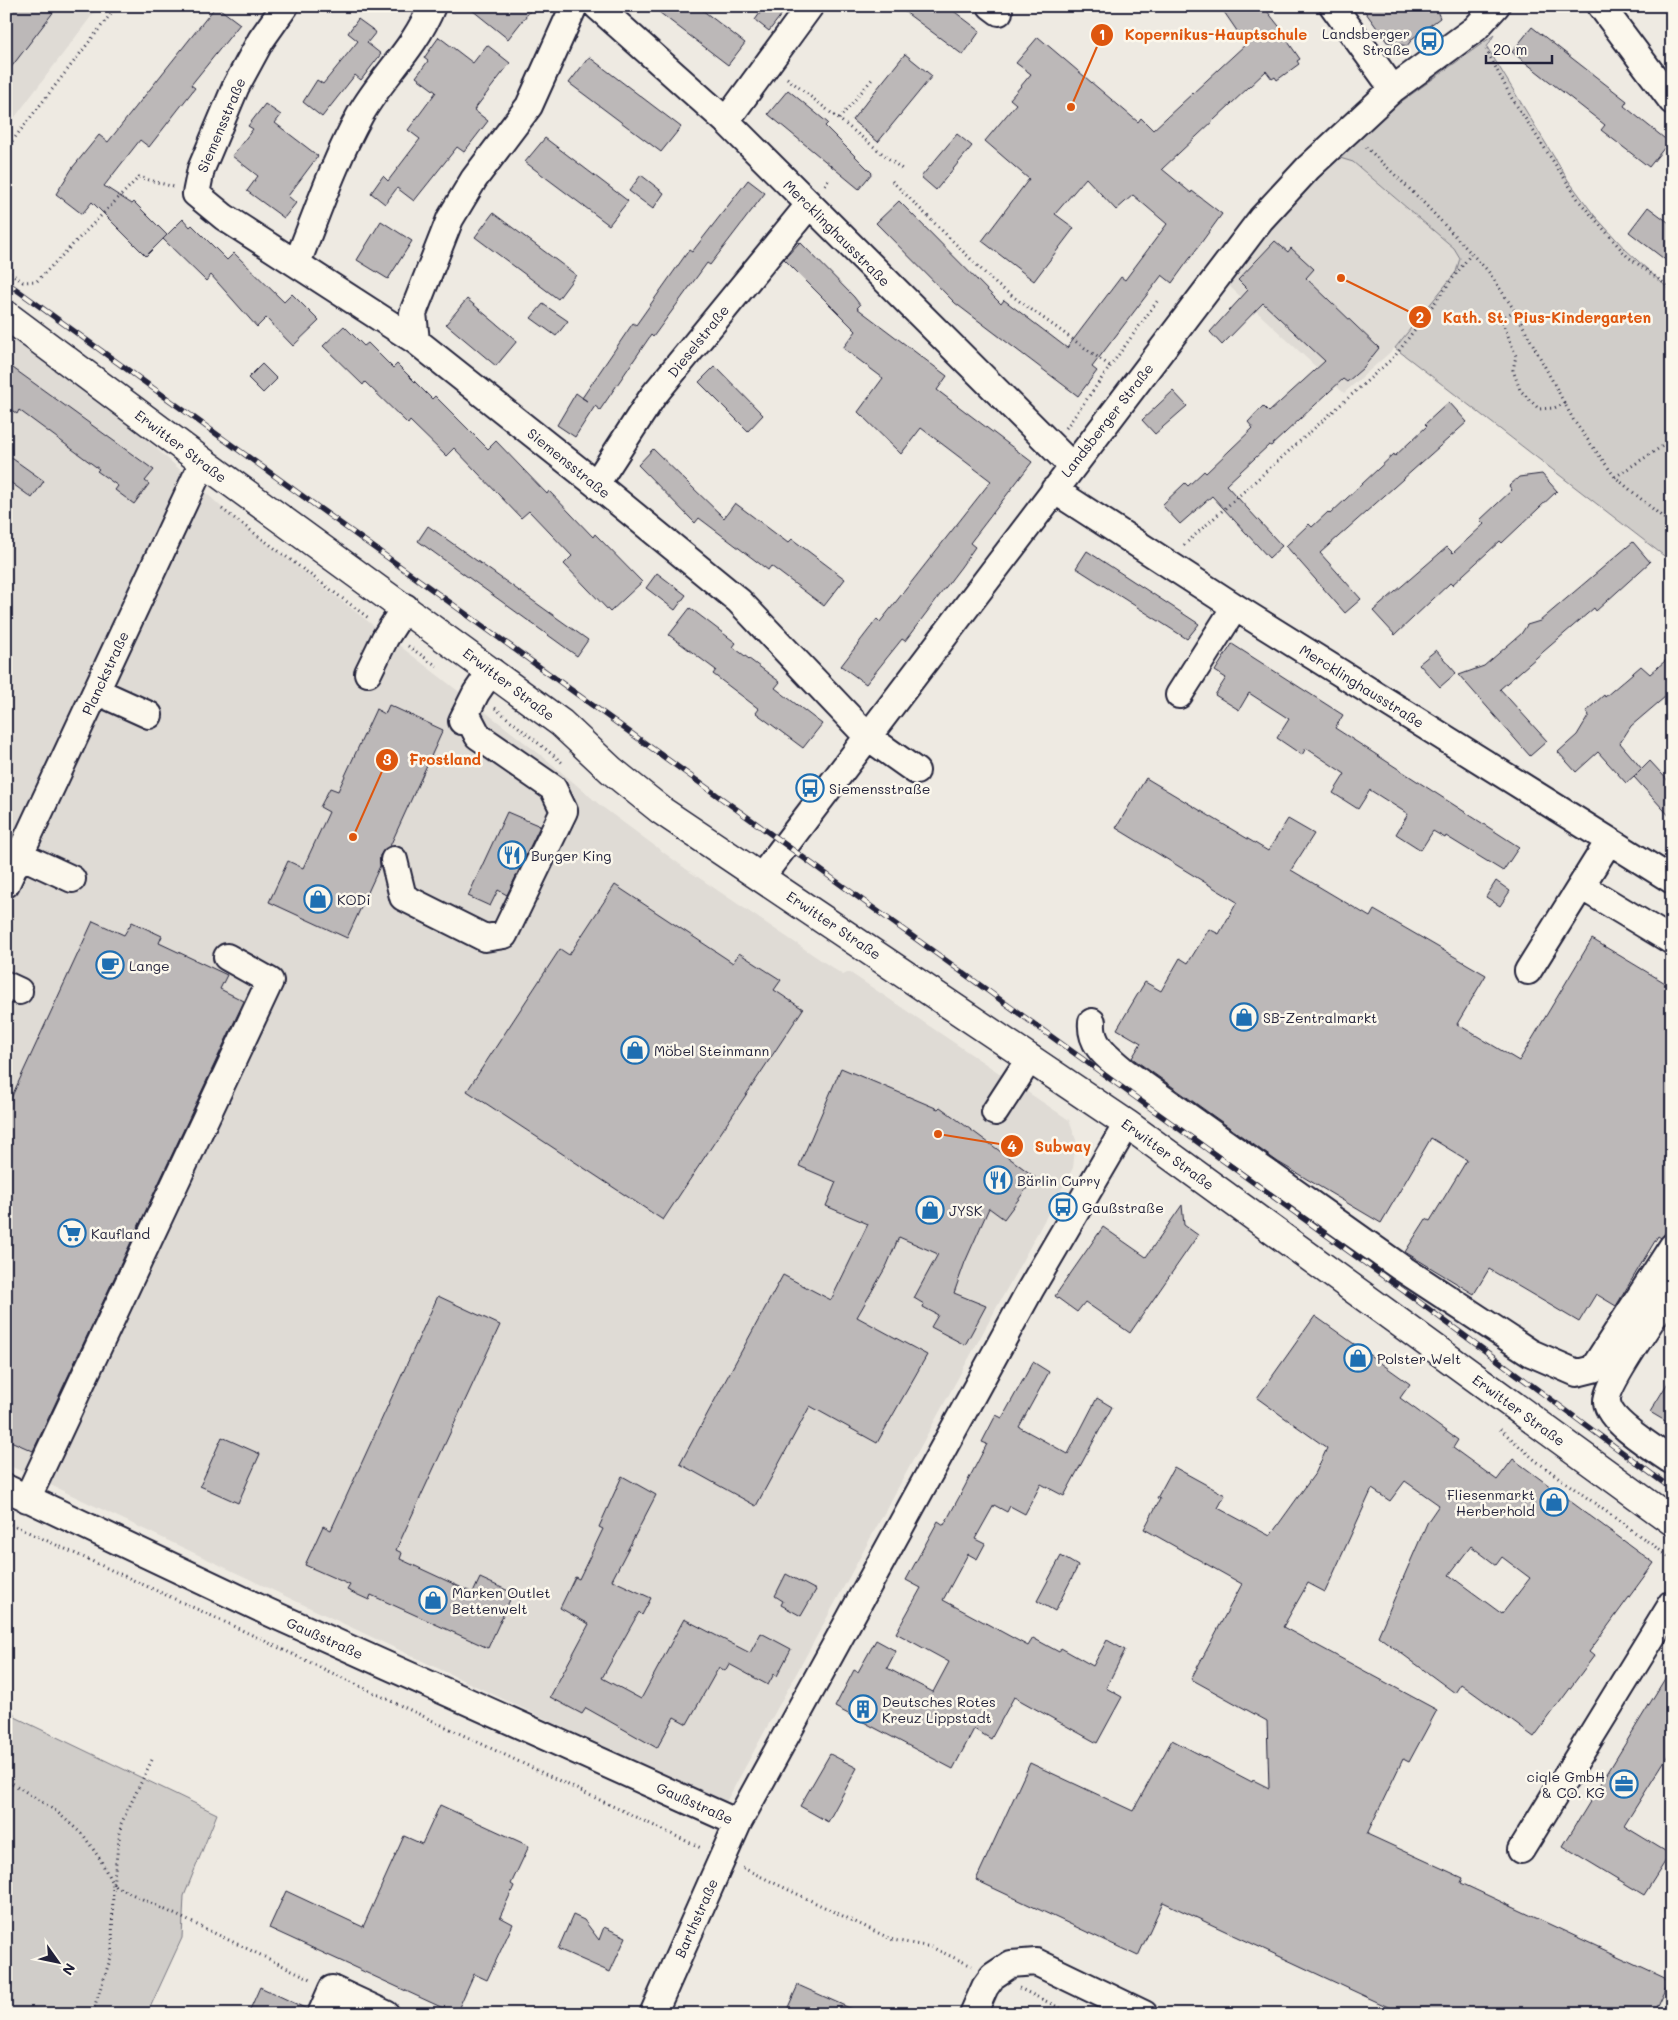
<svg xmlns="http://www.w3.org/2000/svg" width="1678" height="2020" viewBox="0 0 1678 2020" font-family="Mali,sans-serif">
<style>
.built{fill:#dfdbd5}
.green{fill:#d0cdc9;stroke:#797882}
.building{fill:#bcb8b8;stroke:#22223b;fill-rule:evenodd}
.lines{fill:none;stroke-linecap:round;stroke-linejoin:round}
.minor-casing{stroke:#22223b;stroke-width:30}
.major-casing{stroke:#22223b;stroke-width:31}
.path{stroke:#22223b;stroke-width:3;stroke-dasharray:1 4;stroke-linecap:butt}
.minor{stroke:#fbf7ec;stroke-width:26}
.major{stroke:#fbf7ec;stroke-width:28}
.rail-casing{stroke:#22223b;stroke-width:5.5}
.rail{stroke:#fbf7ec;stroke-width:4;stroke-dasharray:11;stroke-linecap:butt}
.labels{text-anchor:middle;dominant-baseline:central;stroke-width:5;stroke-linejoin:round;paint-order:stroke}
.poi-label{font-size:14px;fill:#22223b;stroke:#fbf7ec;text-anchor:start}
.street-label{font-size:14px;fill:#22223b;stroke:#fbf7ec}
.leader{fill:none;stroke:#de560e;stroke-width:2}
.callout-dot{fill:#de560e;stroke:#fbf7ec;stroke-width:2}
.mark-label{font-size:15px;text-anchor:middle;font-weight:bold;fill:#fff}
.callout-label{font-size:15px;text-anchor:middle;font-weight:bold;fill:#de560e;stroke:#fbf7ec;stroke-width:5;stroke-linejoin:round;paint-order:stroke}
</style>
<rect width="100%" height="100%" fill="#eeeae2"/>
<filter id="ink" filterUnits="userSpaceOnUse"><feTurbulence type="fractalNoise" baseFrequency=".02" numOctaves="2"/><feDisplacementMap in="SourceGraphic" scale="10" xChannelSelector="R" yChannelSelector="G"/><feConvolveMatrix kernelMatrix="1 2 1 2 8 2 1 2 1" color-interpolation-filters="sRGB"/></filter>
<g filter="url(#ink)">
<path class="built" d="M6,6H99L6,129Z
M1340,158L1353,162L1454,248L1460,259L1456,272L1395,348L1344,393L1227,284L1266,232L1329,164Z
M6,313L228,513L546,759L601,806L686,869L843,975L849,972L1069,1120L1076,1140L1073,1168L725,1804L6,1464Z"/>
<path class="green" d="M1494,35L1487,47L1568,180L1594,215L1625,249L1672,292V562L1395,348L1456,272L1460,258L1454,248L1353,162L1340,158L1329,164L1391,109Z
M6,1691L15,1717L217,1814L184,1896L182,1938L147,2014H6Z"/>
<path class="building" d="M6,6H58L6,74Z
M216,6L240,24L191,85L195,88L149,147L140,140L104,186L132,204L134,202L167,235L146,256L92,202L82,214L56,194L73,167L99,135L108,142Z
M467,6H534L508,39Z
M651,6H697L745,43L728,65Z
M765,6H788L769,31L755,20Z
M897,6H947L980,31L963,55Z
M1220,6H1263L1286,35L1284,36L1300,59L1297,61L1299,64L1277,80L1275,77L1272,79L1266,71L1162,169L1191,193L1192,191L1222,214L1172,283L1162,275L1092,367L1097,371L1078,396L955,303L876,223L899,201L1001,304L1004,300L1067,348L1121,277L1125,280L1167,224L1133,195L1116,210L1086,178L1055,214L1074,228L1034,281L982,241L1029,179L985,141L1016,104L1010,99L1031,74L1016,63L1038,37L1138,122L1141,118L1153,130L1246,44Z
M1361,6H1435L1440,18L1413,38L1407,46L1387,42Z
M358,19L376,32L367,43L381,54L361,80L355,75L322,117L303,102L317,80L323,84L358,41L348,33Z
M1532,27L1627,101L1624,106L1669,142L1649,167L1601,130L1605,125L1512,52Z
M439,37L473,63L487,45L510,63L474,110L488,121L464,152L457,147L414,201L397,188L385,204L371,193L383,176L388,181L420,139L408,130L436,92L416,77L428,61L424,58Z
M905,54L932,76L878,142L852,120Z
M589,57L681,127L661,152L569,83Z
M788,90L828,123L825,126L872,173L859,189L768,114Z
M265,104L281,115L275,123L318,156L288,196L296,203L284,218L247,191L258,176L232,156L253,129L248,126Z
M957,134L972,146L936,190L921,177Z
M545,138L628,201L609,225L525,162Z
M641,175L664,193L653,209L629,191Z
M748,180L765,193L710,265L707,263L653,337L651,335L600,410L595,406L575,437L557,425L576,393L587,401L582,398L633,323L636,325L689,250L692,252Z
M1648,207L1672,225V265L1629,232Z
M493,213L576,275L558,299L475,237Z
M183,219L190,227L192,225L227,260L234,253L284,302L292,294L319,321L293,346L266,318L257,327L211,275L206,281L163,239Z
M381,221L412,241L388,279L357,260Z
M1275,241L1288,252L1291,248L1314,269L1306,278L1379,348L1363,368L1347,382L1343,379L1271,446L1269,445L1226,485L1282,546L1269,558L1212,496L1180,524L1162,505L1185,483L1188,486L1204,471L1206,473L1253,428L1248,422L1263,406L1269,412L1325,361L1263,303L1222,345L1210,332L1248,290L1238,280Z
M800,242L854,297L860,305L857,308L947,376L937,390L1032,462L970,543L975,547L961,567L905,641L902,639L866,684L841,666L877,619L880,622L991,481L921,428L901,454L858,412L883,378L843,348L856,331L784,259Z
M467,299L517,341L496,366L446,324Z
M543,304L568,321L556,336L531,318Z
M344,326L364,346L368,343L393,368L397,364L432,399L435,396L488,449L496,441L547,494L549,491L593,537L595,534L642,582L610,612L564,564L572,556L529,511L521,518L454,448L446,456L410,421L408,424L365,382L363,385L323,346Z
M6,363L154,470L145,481L149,484L134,504L115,490L118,486L97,471L99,469L19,410L17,414L6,406Z
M262,364L277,379L263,393L248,378Z
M715,366L763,415L748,431L699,382Z
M1173,391L1187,406L1155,434L1142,420Z
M1449,402L1467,422L1320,553L1361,599L1345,613L1286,546L1309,524L1312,527L1328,512L1330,514L1394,454L1395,456L1427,426L1425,424Z
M653,449L724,518L735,503L788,543L792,539L845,579L824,606L771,566L768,570L699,518L695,523L638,465Z
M6,454L44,481L32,498L6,479Z
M1542,474L1557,491L1502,543L1500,541L1452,585L1450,583L1395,635L1373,611L1447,547L1453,553L1484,524L1480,520L1512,490L1509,486L1519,477Z
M428,526L588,640L577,656L418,541Z
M1633,542L1650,562L1596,611L1594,608L1500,689L1547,741L1530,756L1459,675L1484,666L1521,634L1527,625L1540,621Z
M1087,551L1199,624L1187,639L1076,568Z
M657,573L686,595L675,610L646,588Z
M690,608L736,643L733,647L780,682L775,688L822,724L803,748L756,713L759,709L713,674L716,670L669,635Z
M1232,644L1343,715L1335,728L1519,847L1503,871L1446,836L1445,838L1433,831L1421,850L1396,834L1408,814L1370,790L1358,809L1333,793L1345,774L1306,748L1302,755L1277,738L1289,719L1249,693L1239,710L1215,695L1226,678L1215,671Z
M1436,650L1456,673L1440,687L1419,664Z
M1672,655V691L1631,726L1620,743L1642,769L1650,761L1672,785V819L1634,777L1641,770L1626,783L1598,752L1576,772L1558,752L1577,735L1589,715L1586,711L1604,695L1605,697L1641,666L1650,674Z
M389,705L443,730L390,846L380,855V866L347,938L269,902L288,861L303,868L329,812L320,807L330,788L338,791L376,709L385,714Z
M1146,778L1268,851L1288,819L1314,834L1291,870L1370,917L1374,910L1486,975L1457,1024L1519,1061L1592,939L1672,987V1221L1663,1236L1661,1238L1658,1236L1616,1306L1596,1294L1579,1322L1489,1269L1474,1294L1405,1252L1426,1219L1430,1221L1467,1160L1431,1138L1381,1223L1278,1162L1132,1058L1141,1043L1117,1029L1145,982L1161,991L1180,958L1188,963L1209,929L1219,934L1237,902L1116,828Z
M507,812L540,826L507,895L498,890L490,906L468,896Z
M1496,881L1510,891L1500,906L1486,897Z
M615,885L733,963L739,953L759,966L781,980L774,990L803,1009L663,1220L467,1091L560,949L569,955Z
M93,921L124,935L132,922L162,936L159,943L227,975L220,989L244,1001L33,1451L6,1439V1109Z
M841,1068L938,1109L940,1107L1035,1177L1004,1219L989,1208L965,1262L954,1293L986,1306L965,1345L931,1327L938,1315L923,1307L924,1304L914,1298L938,1254L899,1237L887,1265L857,1317L927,1355L877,1443L810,1406L756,1506L680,1464L783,1275L831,1300L868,1224L826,1206L836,1182L799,1166Z
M1182,1205L1184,1225L1198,1235L1130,1333L1085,1302L1077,1312L1055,1296L1103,1227L1146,1257Z
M438,1296L500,1325L396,1550L402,1553L400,1559L473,1593L480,1578L513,1593L488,1648L371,1595L369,1600L347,1590L350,1585L305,1565L323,1526L331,1530Z
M1315,1316L1410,1384L1400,1398L1458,1440L1453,1448L1497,1480L1513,1459L1654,1563L1589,1652L1594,1656L1534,1737L1461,1684L1455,1693L1378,1636L1428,1521L1439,1505L1405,1481L1390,1501L1372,1489L1325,1592L1308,1583L1283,1627L1437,1710L1409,1762L1403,1759L1367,1834L1463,1878L1461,1883L1669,1980L1653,2014H1403L1163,1902L1138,1956L976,1880L1030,1763L1133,1811L1172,1740L1252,1782L1253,1780L1269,1788L1267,1721L1191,1679L1242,1584L1144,1529L1160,1499L1157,1498L1174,1467L1225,1495L1218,1508L1270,1536L1316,1472L1327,1448L1257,1398ZM1471,1546L1496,1565L1502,1557L1530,1578L1502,1614L1449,1575Z
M1033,1362L1049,1372L1019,1427L1068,1454L1097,1398L1112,1407L1064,1496L1041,1484L1025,1514L1010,1506L1007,1512L994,1505L975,1539L985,1544L977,1559L968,1554L943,1600L1028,1646L1033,1638L1059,1652L1061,1648L1093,1666L1107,1640L1125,1650L1106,1688L1122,1697L1097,1743L1014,1697L991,1739L974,1729L953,1769L835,1707L854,1670L858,1672L876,1640L896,1651L887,1668L933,1692L949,1662L896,1633L921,1588L906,1580L938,1521L944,1525L964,1488L987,1444L982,1442L996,1415L1002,1418Z
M1672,1376V1425L1650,1412Z
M222,1437L260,1454L238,1503L200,1486Z
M622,1476L656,1495L612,1580L651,1598L642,1615L639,1612L602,1678L641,1699L684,1619L750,1653L761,1633L791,1649L777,1676L774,1674L768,1685L729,1664L725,1671L719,1667L687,1724L674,1717L657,1748L586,1708L582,1714L550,1697L589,1624L560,1608L575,1577L579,1579L603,1529L599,1527Z
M1061,1556L1078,1566L1055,1611L1037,1601Z
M786,1574L816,1590L801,1616L781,1605L783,1601L775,1596Z
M1672,1667V1749L1624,1826L1670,1854L1644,1895L1563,1846Z
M830,1754L857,1768L828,1822L800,1806Z
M440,1805L529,1846L511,1884L514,1886L500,1917L513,1924L487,1980L474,1974L456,2014L269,1928L286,1891L363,1927L404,1836L422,1844Z
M573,1915L584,1920L599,1940L604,1927L626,1937L610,1972L558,1949Z
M798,1985L863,2014H785Z
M260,1987L307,2009L306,2014H248Z"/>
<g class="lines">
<g class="minor-casing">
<path id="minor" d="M285,6L261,40L236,86L201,169L196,194L224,217L416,341L596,484L739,601L868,737L916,771
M597,6L726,121L1072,466
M991,6L999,12
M1333,6L1393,89
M1601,6L1672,101
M726,121L810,6
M297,263C317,213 334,162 360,115C382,76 414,50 432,6
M416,341L413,313L450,219L474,179L529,106L574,6
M596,484L653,396L809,205
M1054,490L1235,607L1672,880
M368,673L385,638L405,607
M96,691L149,715
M1179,695L1235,607
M462,721L476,693L491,671
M20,855L72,879
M394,860L403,897L485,938L504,935L564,811L553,788L478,736L466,713
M762,876L1261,219L1308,168L1393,89L1475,29L1496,6
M6,884L203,462
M1581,886L1672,941
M1528,971L1609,841
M6,985L19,991
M1092,1022C1090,1046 1108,1057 1124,1071L1400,1267L1531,1353L1577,1373L1593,1369L1672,1247
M995,1112L1030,1058
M1672,1289C1660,1308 1605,1385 1607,1402C1609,1422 1656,1450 1672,1461
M6,1488L268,1612L738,1823
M27,1499L270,981L227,957
M1521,1850L1672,1604
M321,2014L332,1989L386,2014
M653,2014L738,1823L1030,1290L1127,1124
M973,2014L985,1987L993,1976L1011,1964L1036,1962L1144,2014"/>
</g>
<g class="major-casing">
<path id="major" d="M6,315L203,462L561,723L611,770L662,811L1127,1124L1672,1521"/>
</g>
<path class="path" d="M1486,49L1511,97L1580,202L1627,256L1672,289
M787,78L902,169
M839,119L873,78
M1366,147L1421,200L1488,271L1515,311L1574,421L1615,477L1672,525
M6,149L117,6
M892,181L997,285L1110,366
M825,185L830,177
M6,270L23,282L37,281L139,177L174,187
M1515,311L1501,318L1516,356L1513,370L1520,390L1539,409L1554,408L1566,403
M1066,428L1158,300
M1615,477L1672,440
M222,509L370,619
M1184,545L1395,356L1471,254
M408,646L437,666
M495,708L564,764
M1500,1429L1536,1461L1672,1559
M6,1522L212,1616L701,1848
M152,1760L121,1824L113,1885L311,1979
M6,1776L12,1783L56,1811L84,1836L100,1859L113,1885L112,1954L92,2014
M6,1787L12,1783
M743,1868L893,1940L931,1947L972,1966
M1019,1988L1072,2014"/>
<use href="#minor" class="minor"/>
<use href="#major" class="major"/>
<g class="rail-casing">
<path id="rail" d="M6,282L1415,1299L1672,1489"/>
</g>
<use href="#rail" class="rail"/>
</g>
</g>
<defs>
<g id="bus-ring" transform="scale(1.4375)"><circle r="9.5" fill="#fbf7ec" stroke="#1f6fb2" stroke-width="1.5"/><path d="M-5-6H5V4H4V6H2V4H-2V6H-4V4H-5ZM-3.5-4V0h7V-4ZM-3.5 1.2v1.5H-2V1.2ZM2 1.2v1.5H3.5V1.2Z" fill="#1f6fb2"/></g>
<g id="restaurant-ring" transform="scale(1.4375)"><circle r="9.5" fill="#fbf7ec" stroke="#1f6fb2" stroke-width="1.5"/><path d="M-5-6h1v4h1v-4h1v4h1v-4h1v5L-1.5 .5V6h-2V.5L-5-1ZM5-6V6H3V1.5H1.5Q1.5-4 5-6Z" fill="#1f6fb2"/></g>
<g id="shop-ring" transform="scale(1.4375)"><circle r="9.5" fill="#fbf7ec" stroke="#1f6fb2" stroke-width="1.5"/><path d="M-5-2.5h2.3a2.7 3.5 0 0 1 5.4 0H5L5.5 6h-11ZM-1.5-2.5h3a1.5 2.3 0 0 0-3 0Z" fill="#1f6fb2"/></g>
<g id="cafe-ring" transform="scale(1.4375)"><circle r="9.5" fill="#fbf7ec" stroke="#1f6fb2" stroke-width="1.5"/><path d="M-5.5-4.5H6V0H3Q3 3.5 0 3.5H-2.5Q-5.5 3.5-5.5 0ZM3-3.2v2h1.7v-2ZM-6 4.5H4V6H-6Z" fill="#1f6fb2"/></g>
<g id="supermarket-ring" transform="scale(1.4375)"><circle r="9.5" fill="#fbf7ec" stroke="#1f6fb2" stroke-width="1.5"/><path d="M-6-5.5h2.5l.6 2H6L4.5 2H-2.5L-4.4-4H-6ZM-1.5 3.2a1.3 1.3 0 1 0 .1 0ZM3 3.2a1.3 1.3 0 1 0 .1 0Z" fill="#1f6fb2"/></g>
<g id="building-ring" transform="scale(1.4375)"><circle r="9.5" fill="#fbf7ec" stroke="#1f6fb2" stroke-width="1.5"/><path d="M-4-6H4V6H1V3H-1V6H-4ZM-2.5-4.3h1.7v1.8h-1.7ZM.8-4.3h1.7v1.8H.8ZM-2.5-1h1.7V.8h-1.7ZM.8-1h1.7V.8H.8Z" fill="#1f6fb2"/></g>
<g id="office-ring" transform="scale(1.4375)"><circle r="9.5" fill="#fbf7ec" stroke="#1f6fb2" stroke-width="1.5"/><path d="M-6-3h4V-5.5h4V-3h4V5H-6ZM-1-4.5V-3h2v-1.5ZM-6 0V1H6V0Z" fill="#1f6fb2"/></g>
</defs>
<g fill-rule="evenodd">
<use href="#bus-ring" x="1429" y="41"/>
<use href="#bus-ring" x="810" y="788"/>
<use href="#restaurant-ring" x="512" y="855"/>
<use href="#shop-ring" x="318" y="899"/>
<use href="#cafe-ring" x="110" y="965"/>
<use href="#shop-ring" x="1244" y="1017"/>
<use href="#shop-ring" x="635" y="1050"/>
<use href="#restaurant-ring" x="998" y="1180"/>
<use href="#bus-ring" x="1063" y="1207"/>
<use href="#shop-ring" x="930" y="1210"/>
<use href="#supermarket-ring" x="72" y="1233"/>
<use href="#shop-ring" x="1358" y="1358"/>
<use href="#shop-ring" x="1554" y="1502"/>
<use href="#shop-ring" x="433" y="1600"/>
<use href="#building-ring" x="863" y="1709"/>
<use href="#office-ring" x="1624" y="1784"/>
</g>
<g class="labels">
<g class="poi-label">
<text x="1410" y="33" text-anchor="end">Landsberger<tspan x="1410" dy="16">Straße</tspan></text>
<text x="829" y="788">Siemensstraße</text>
<text x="531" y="855">Burger King</text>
<text x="337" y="899">KODi</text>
<text x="129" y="965">Lange</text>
<text x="1263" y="1017">SB-Zentralmarkt</text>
<text x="654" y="1050">Möbel Steinmann</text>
<text x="1017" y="1180">Bärlin Curry</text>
<text x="1082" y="1207">Gaußstraße</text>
<text x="949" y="1210">JYSK</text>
<text x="91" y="1233">Kaufland</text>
<text x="1377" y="1358">Polster Welt</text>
<text x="1535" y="1494" text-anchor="end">Fliesenmarkt<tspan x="1535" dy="16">Herberhold</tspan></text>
<text x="452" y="1592">Marken Outlet<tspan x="452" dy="16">Bettenwelt</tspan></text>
<text x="882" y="1701">Deutsches Rotes<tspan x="882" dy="16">Kreuz Lippstadt</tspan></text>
<text x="1605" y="1776" text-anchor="end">ciqle GmbH<tspan x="1605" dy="16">&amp; CO. KG</tspan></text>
</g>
<g class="street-label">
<text transform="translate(221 125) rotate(-67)">Siemensstraße</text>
<text transform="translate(837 233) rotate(45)">Mercklinghausstraße</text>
<text transform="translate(698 341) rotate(-51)">Dieselstraße</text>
<text transform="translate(1107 420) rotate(-52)">Landsberger Straße</text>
<text transform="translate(181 446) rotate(37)">Erwitter Straße</text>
<text transform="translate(569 463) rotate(39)">Siemensstraße</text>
<text transform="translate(105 673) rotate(-65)">Planckstraße</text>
<text transform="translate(509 684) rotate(37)">Erwitter Straße</text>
<text transform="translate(1362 686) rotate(32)">Mercklinghausstraße</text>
<text transform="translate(834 925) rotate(34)">Erwitter Straße</text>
<text transform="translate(1168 1154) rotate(36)">Erwitter Straße</text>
<text transform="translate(1519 1410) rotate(36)">Erwitter Straße</text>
<text transform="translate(325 1638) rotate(24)">Gaußstraße</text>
<text transform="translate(695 1803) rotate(24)">Gaußstraße</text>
<text transform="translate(696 1918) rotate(-66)">Barthstraße</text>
</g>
</g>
<path class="leader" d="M1071 107L1102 35M1341 278L1420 317M353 837L387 760M938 1134L1012 1146"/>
<g class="callout-dot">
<circle cx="1071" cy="107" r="5"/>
<circle cx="1341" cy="278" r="5"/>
<circle cx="353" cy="837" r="5"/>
<circle cx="938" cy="1134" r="5"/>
<circle cx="1102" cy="35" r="12"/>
<circle cx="1420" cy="317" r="12"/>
<circle cx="387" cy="760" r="12"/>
<circle cx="1012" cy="1146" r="12"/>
</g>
<g class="mark-label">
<text x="1102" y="40">1</text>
<text x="1420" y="323">2</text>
<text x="387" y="765">3</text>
<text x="1012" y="1152">4</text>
</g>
<g class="callout-label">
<text x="1216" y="40">Kopernikus-Hauptschule</text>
<text x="1547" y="323">Kath. St. Pius-Kindergarten</text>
<text x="445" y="765">Frostland</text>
<text x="1063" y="1152">Subway</text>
</g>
<rect width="1678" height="2020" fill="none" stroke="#fbf7ec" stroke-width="25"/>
<rect x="12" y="12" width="1653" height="1995" fill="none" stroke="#22223b" stroke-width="2" filter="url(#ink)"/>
<g transform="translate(58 1962) rotate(123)" stroke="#fbf7ec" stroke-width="4" paint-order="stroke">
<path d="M0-4L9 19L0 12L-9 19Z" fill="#22223b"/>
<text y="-8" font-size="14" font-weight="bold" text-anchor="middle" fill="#22223b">N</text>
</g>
<path d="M1486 55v8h66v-8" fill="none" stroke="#22223b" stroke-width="2.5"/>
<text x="1493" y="55" font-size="15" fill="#22223b" stroke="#fbf7ec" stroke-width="4" paint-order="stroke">20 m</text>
</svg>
